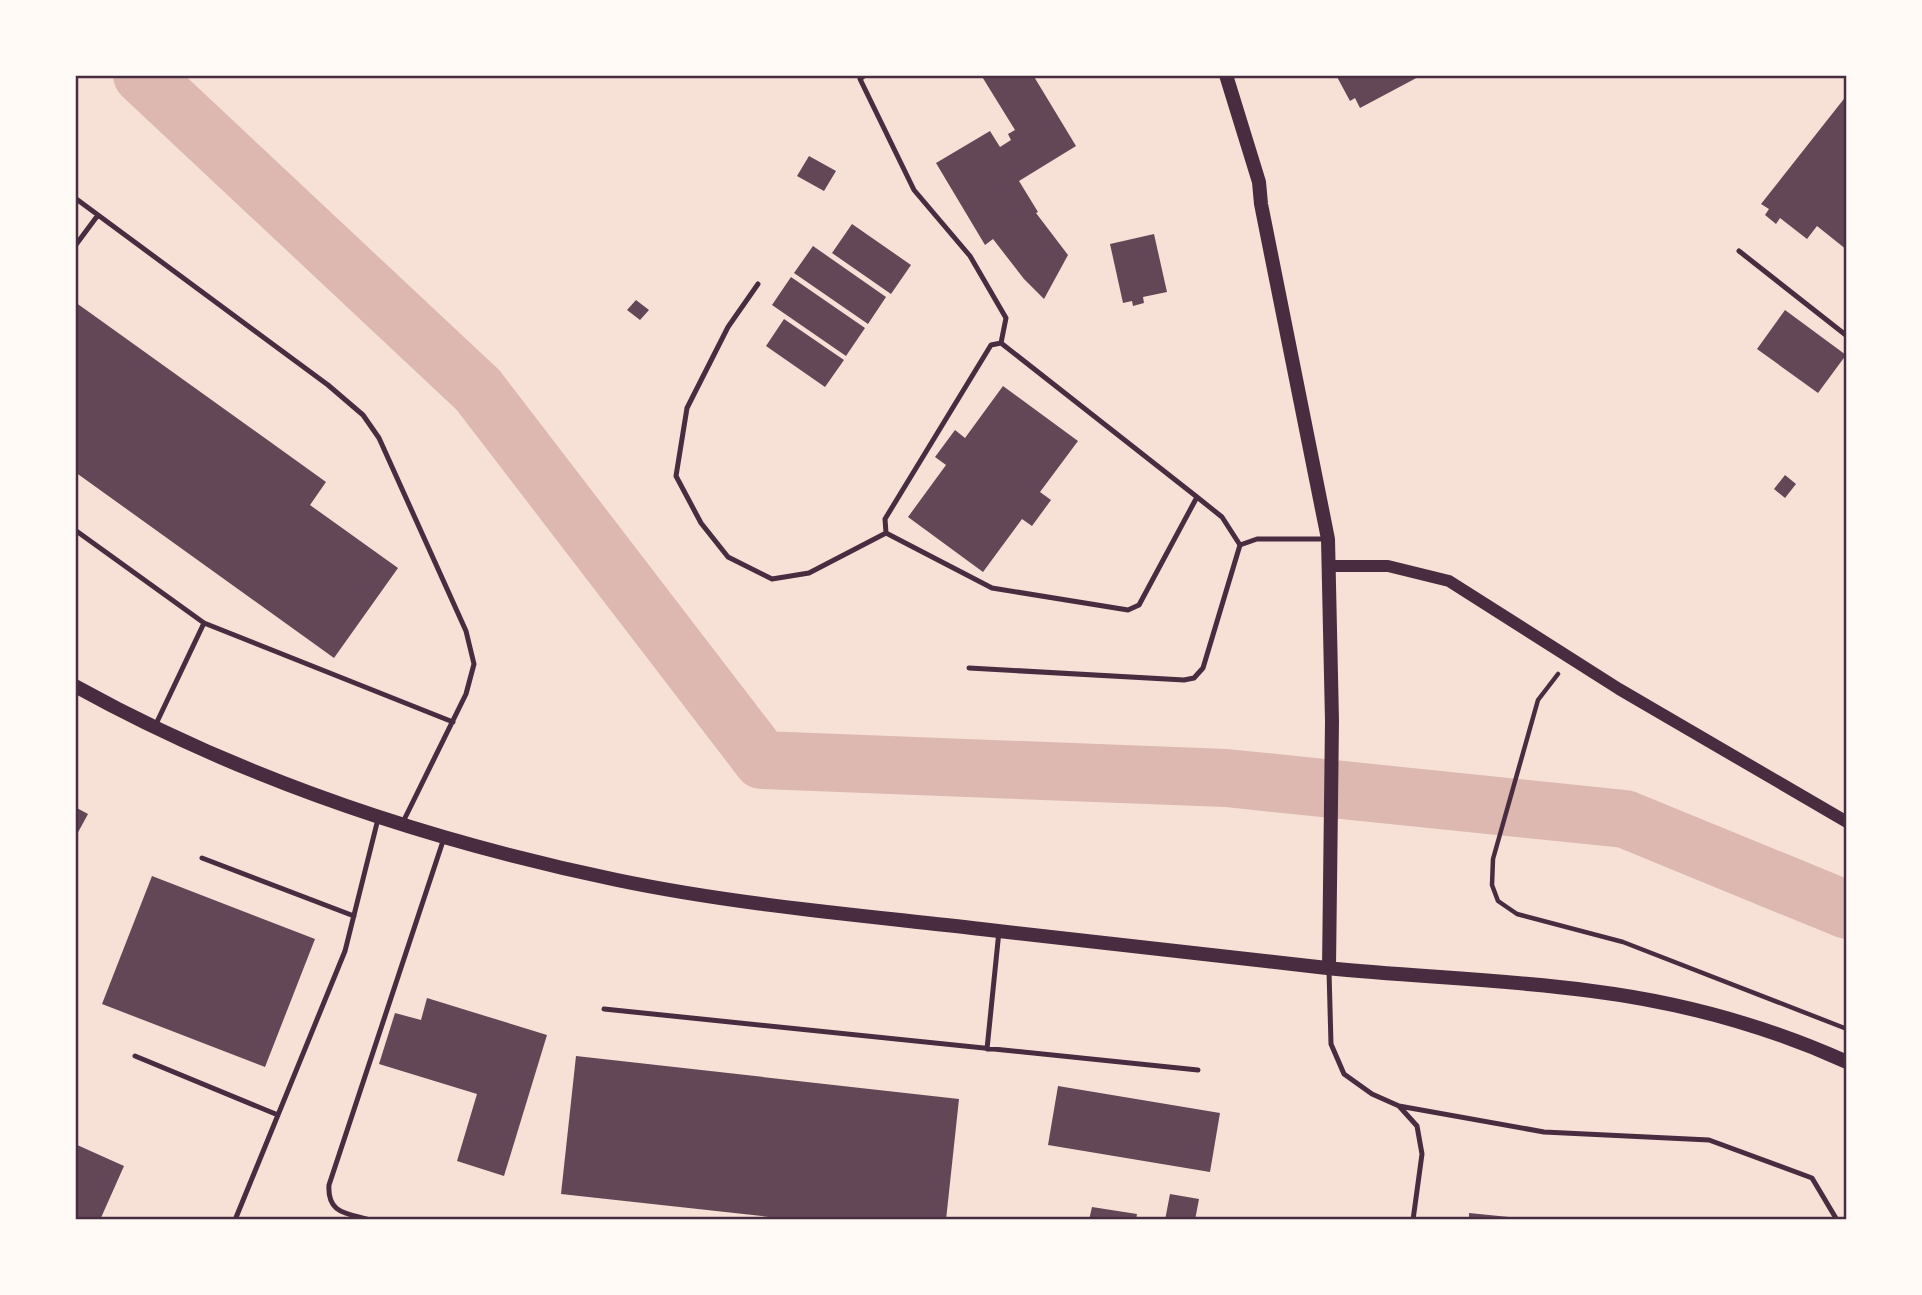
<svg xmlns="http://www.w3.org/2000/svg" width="1922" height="1295" viewBox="0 0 1922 1295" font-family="Spectral,serif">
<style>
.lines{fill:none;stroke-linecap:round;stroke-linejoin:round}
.river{stroke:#dcb8b0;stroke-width:58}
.building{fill:#644757}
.path{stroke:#4a2c40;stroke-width:4.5}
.service{stroke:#4a2c40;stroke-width:5}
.tertiary{stroke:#4a2c40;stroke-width:12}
.secondary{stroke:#4a2c40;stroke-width:14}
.neatline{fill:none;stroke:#4a2c40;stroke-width:2.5}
</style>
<rect width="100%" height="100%" fill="#f7e1d7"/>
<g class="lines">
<path class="river" d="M142,75L478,390L762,760L1226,778L1625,819L1847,910"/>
</g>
<path class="building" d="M981,75H1033L1076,146L1019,181L1038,212L1036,213L1068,255L1044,299L1024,279L993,239L985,245L936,163L990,131L1000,147L1011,140L1008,134L1015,130Z
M1336,75H1422L1360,108L1355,98L1350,101Z
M1847,95V250L1817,226L1807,239L1780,218L1776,224L1765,215L1769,209L1761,204Z
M809,156L836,171L824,191L797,176Z
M852,224L911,265L891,294L832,253Z
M1154,234L1167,292L1143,297L1144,303L1133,306L1132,301L1123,303L1110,244Z
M813,246L886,297L868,324L794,273Z
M791,277L865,328L846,356L772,305Z
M636,300L649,310L640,320L627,310Z
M75,302L326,482L310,505L398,568L334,658L75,472Z
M1785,310L1846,355L1818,393L1757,349Z
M784,319L844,360L825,387L766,346Z
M1003,386L1078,441L1040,492L1051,500L1032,526L1022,519L983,572L908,517L946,465L935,457L955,430L965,438Z
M1785,475L1796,484L1785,498L1774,489Z
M75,807L88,814L75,838Z
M152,876L315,939L265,1067L102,1004Z
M427,998L547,1035L504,1176L457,1161L477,1094L379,1064L395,1013L421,1020Z
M576,1056L959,1099L946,1220H797L561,1194Z
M1058,1086L1220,1113L1210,1172L1048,1145Z
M75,1144L124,1166L100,1220H75Z
M1170,1194L1199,1199L1195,1220H1165Z
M1092,1207L1137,1214L1136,1220H1089Z
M1469,1213L1519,1218V1220H1469Z"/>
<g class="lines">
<path class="path" d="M1558,674L1538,700L1493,859L1492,885L1498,901L1517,914L1623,942L1847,1029"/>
<path class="service" d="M865,75L860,79L914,190L970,256L1006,318L1001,343
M75,198L328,385L363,415L379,438L466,631L474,664L466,694L402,824
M75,246L98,215
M1739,251L1847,336
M758,284L728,327L687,408L676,476L701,523L728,557L772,579L809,573L886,533
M1197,497L1139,605L1128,610L992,588L886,533L885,519L991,345L1001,343L1197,497L1222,517L1240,545
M75,530L204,623L453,722
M969,668L1184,680L1194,678L1203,668L1240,545L1257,539H1325
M156,724L204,623
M202,858L354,916
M1329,971L1331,1044L1344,1074L1372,1094L1399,1106L1417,1126L1422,1154L1413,1220
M604,1009L1198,1070
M987,1049L999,931
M135,1056L278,1115
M1399,1106L1544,1132L1709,1140L1812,1178L1837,1220
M235,1220L345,951L378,819
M370,1220C347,1213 327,1214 329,1185L444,838"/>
<path class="tertiary" d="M1329,566H1388L1449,581L1619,689L1847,822"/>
<path class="secondary" d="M1226,75L1259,182L1261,204L1328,539L1332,721L1329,968
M75,686C243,779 430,841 617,880C737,905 860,915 981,929C1096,942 1211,956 1327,968C1415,977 1504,979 1592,991C1679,1002 1767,1026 1847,1062"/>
</g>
<rect width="1922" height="1295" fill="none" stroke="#fffaf5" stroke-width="154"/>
<rect x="77" y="77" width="1768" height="1141" class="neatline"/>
</svg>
